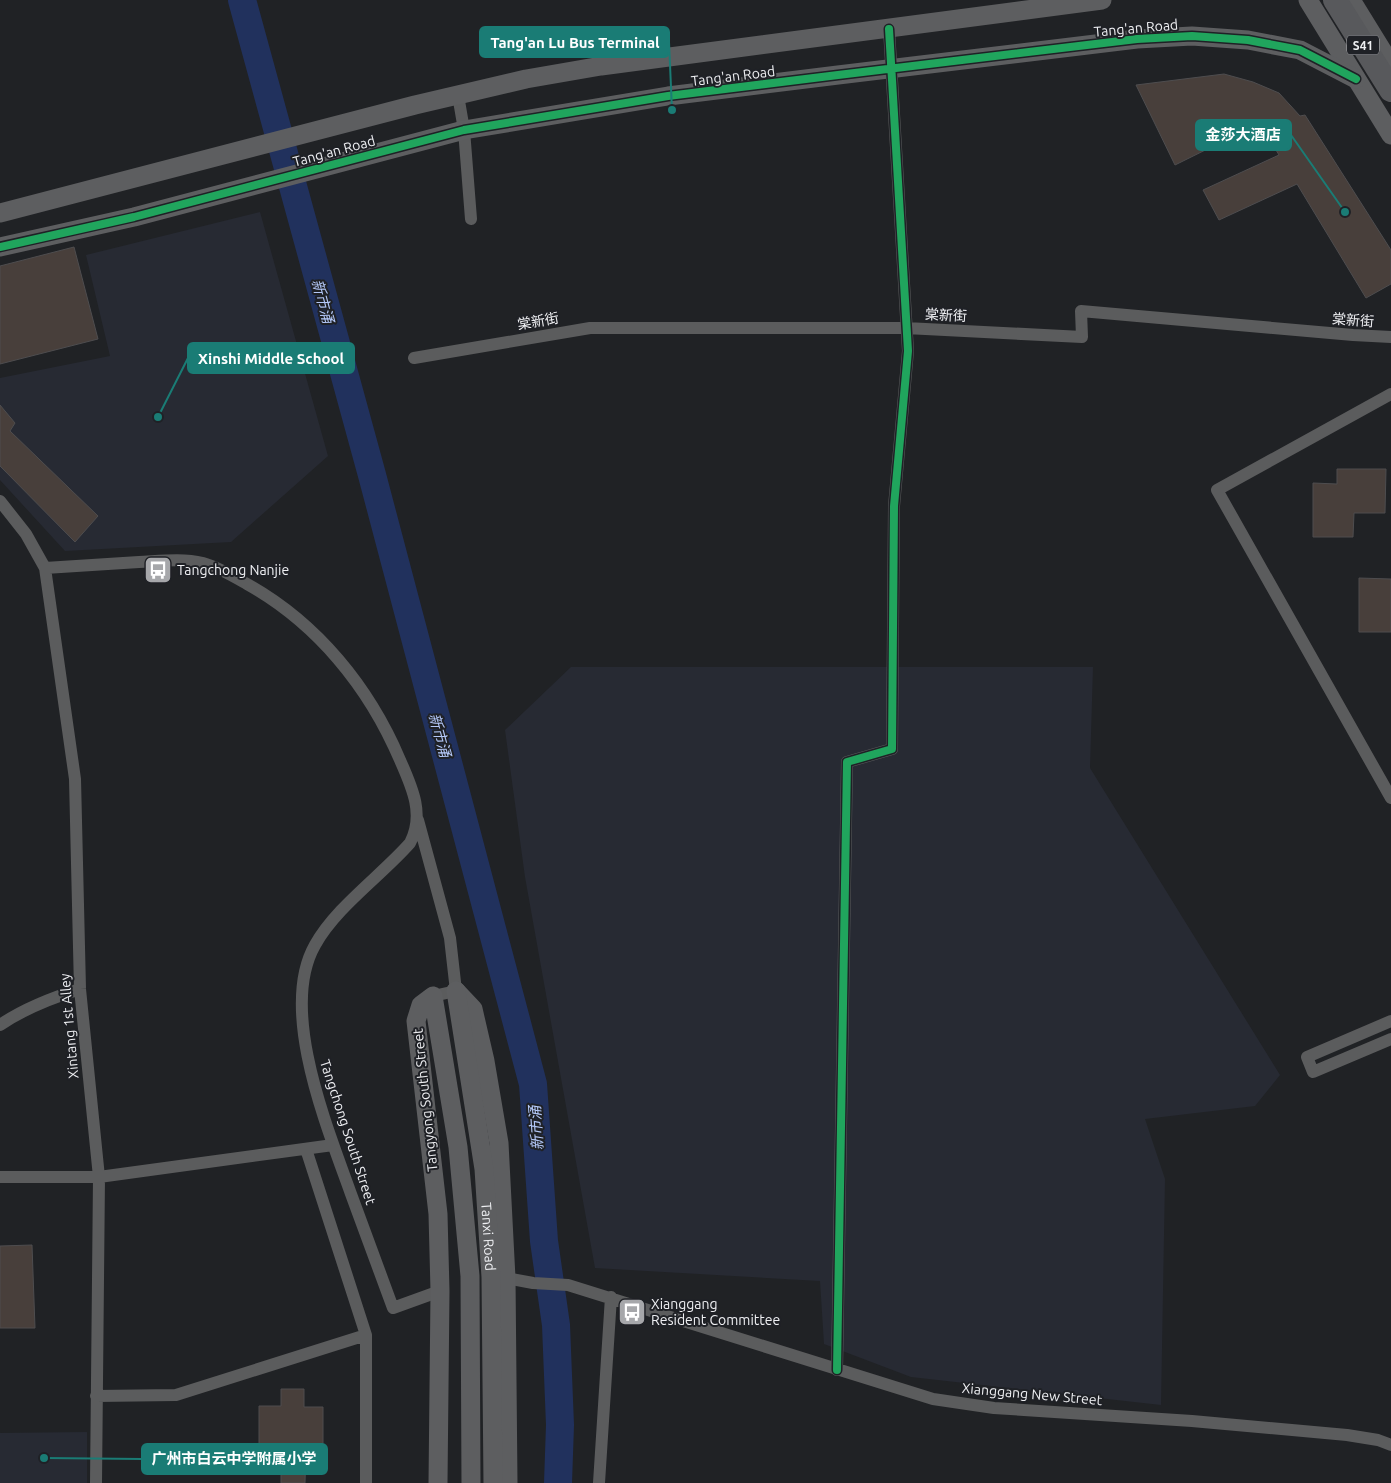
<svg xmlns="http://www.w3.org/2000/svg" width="1391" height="1483" viewBox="0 0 1391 1483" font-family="Ubuntu,'Noto Sans SC',sans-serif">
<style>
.built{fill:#272a33}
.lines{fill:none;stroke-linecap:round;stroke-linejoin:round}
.river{stroke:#21315d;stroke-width:28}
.building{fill:#483f3b;stroke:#4e4d4f}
.street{stroke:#5b5c5d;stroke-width:12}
.secondary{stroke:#5d5e60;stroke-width:19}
.highway{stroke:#58595c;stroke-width:24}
.cycleway-casing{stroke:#1f2126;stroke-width:11}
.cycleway{stroke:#20a55d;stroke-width:8}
.labels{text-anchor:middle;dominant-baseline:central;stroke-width:4;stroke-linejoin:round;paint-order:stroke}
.shield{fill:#1f2126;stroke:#b0b1b5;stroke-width:1}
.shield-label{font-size:12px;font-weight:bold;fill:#eeeff2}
.street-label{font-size:14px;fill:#eeeff2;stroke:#1f2126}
.poi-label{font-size:14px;fill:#eeeff2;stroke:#1f2126;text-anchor:start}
.water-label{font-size:15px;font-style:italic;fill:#b4c8f8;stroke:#1f2126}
.leader{fill:none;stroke:#1a7c75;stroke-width:2}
.callout-dot{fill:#1a7c75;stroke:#1f2126;stroke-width:2}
.callout{fill:#1a7c75;stroke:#1a7c75;stroke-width:2}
.callout-label{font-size:15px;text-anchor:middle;font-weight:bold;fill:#fff}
</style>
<rect width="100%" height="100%" fill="#202225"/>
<path class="built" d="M260,212L328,456L231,542L65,551L0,480V378L110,356L86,255Z
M571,667H1093L1090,768L1280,1075L1255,1106L1145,1119L1165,1179L1161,1405L911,1377L824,1344L820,1281L595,1268L525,877L505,730Z
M87,1432V1483H0V1433Z"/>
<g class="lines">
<path class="river" d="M242,0L372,475L533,1084L544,1241L556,1325L560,1425L558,1483"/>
</g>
<path class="building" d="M1224,74L1253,82L1279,93L1300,116L1305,115L1391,250V284L1366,298L1297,184L1219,220L1203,190L1279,155L1260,123L1175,165L1136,85Z
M74,247L98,339L0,364V266Z
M0,405L15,423L10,431L98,516L75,542L0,466Z
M1337,469H1386L1385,513H1354L1353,537H1313V483L1337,484Z
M1359,578L1391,579V632H1359Z
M32,1245L35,1328H0V1246Z
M281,1389H304V1407H323V1444H306L305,1483H281V1444H259V1406H281Z"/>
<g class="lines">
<path class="street" d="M458,95L464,130L471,219
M414,358L590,328H906L1082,337L1081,311L1353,335L1391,337
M1391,394L1217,490L1391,798
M0,501L26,534L45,568L75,779L80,989L99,1177L96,1483
M45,568C76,566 107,564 139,562C160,561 182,558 203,563C218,567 233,576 247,584C317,623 369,687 400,760C412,787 425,815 410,843C381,876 336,907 315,945C278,1010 328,1129 351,1194C365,1232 379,1270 393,1308L440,1291
M418,820L450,938L456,991L433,996
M1391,1021L1307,1057L1313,1072L1391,1039
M0,1025C25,1008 51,998 80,989
M306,1149L366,1335V1483
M0,1177H99L333,1145
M506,1278L533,1283L568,1285L933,1399L994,1408L1192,1421L1347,1435L1378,1440L1391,1445
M837,1370L847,762L892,749L894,506L908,351L889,29
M96,1396L176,1395L366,1335
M599,1483L611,1297"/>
<g class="secondary">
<path d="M1308,0L1391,135"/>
<path d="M1351,0L1391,65"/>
<path d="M0,213L415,105L526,79L601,66L1102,0"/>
<path d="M0,247L134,217L464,130L668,96L838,75L1137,39L1192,36L1248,40L1300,50L1356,79"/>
<path d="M456,991L473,1009L485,1061L499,1143L506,1278L508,1483"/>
<path id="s1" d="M456,991L484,1169L491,1277L493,1483"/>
<path d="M438,1483L440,1291L438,1214L416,1021L421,1005L433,996L458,1147L470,1276L471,1483"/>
</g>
<path class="highway" d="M1335,0L1391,90"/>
<g class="cycleway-casing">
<path id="cycleway" d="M0,247L134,217L464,130L668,96L838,75L1137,39L1192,36L1248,40L1300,50L1356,79
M837,1370L847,762L892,749L894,506L908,351L889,29"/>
</g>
<use href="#cycleway" class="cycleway"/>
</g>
<defs>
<g id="bus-square" transform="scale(1.4375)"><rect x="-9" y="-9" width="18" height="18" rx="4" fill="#a6a7aa" stroke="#1f2126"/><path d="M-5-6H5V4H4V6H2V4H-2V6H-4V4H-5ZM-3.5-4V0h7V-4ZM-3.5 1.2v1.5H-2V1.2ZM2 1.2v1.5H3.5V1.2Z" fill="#fff"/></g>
</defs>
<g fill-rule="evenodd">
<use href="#bus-square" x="158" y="570"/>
<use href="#bus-square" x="632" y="1312"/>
</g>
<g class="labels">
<rect class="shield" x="1347" y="35.5" width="32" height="19" rx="4"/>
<g class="shield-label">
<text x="1363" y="45">S41</text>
</g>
<g class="street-label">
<text transform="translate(1136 28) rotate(-5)">Tang'an Road</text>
<text transform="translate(733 76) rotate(-7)">Tang'an Road</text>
<text transform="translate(334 151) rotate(-15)">Tang'an Road</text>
<text transform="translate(946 315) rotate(3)">棠新街</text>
<text transform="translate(1353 320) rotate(4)">棠新街</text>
<text transform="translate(538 321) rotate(-10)">棠新街</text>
<text transform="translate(69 1026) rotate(-95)">Xintang 1st Alley</text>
<text transform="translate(425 1100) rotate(-96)">Tangyong South Street</text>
<text transform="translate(348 1132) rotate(72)">Tangchong South Street</text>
<text stroke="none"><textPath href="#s1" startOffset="248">Tanxi Road</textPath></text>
<text transform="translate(1032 1394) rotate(5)">Xianggang New Street</text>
</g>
<g class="poi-label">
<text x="177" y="570">Tangchong Nanjie</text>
<text x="651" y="1304">Xianggang<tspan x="651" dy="16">Resident Committee</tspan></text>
</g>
<g class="water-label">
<text transform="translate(323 301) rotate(75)">新市涌</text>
<text transform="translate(440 735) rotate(75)">新市涌</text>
<text transform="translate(536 1128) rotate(-94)">新市涌</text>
</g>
</g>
<path class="leader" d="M672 110L669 42M1345 212L1291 135M158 417L188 358M44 1458L142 1459"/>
<g class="callout-dot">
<circle cx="672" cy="110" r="5"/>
<circle cx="1345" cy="212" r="5"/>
<circle cx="158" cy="417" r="5"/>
<circle cx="44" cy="1458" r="5"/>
</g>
<g class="callout">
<rect x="480" y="27" width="189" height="30" rx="5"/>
<rect x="1196" y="120" width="95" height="30" rx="5"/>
<rect x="188" y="343" width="166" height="30" rx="5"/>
<rect x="142" y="1444" width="185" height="30" rx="5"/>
</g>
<g class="callout-label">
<text x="575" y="48">Tang'an Lu Bus Terminal</text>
<text x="1243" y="140">金莎大酒店</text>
<text x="271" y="364">Xinshi Middle School</text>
<text x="234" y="1464">广州市白云中学附属小学</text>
</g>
</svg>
